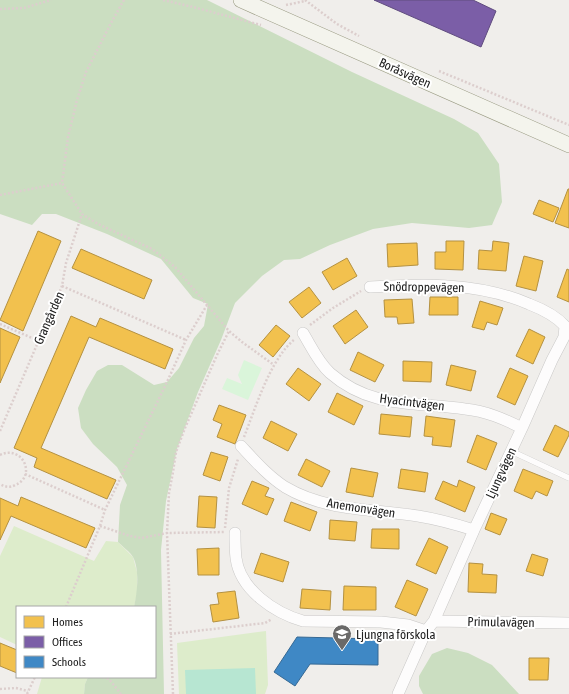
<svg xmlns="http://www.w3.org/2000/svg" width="569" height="694" viewBox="0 0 569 694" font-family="'Asap Condensed',sans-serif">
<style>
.grass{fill:#ddeccb}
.forest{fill:#cbdec1}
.park{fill:#daf5da}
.pitch{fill:#b7e6d2}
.homes{fill:#f2c14e;stroke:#b49141}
.offices{fill:#7b5ea7;stroke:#604c7f}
.schools{fill:#3f88c5;stroke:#366994}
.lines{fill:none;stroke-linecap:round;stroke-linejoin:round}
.lane-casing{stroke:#c9c8c7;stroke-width:6}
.street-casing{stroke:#c9c8c7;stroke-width:12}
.secondary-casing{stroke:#999a82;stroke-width:16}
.path{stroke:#dccecd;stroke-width:2.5;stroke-dasharray:2 2;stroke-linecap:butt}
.lane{stroke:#fdfcfc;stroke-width:5.5}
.street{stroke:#fdfcfc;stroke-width:11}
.secondary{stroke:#f4f4ed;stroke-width:15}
.labels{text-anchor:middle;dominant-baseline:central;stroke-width:4;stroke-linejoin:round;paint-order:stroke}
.street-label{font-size:13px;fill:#222;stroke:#fff}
.poi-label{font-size:13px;fill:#222;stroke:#fff;text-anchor:start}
</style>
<rect width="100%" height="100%" fill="#f0eeeb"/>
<path class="grass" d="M14,526L94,561L106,541L118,542L133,557L137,572V594L134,607H17V645L0,637V556Z
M266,631L268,685L265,694H179L177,643Z
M42,677H88L85,684L84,694H37Z"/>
<path class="forest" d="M0,0H207L352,72L454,119L478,133L499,164L502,202L492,225L469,228L412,223L373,229L330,245L300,259L284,260L262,276L235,303L221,340L198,392L177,449L166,501L161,550L164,694H84L85,684L88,677H155V607H134C137,594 140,570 133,557C130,552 122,546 118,542L120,505L127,485L117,467L93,444L81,428L78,408L86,390L97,371L108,365H122L154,385L167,382L179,368L194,338L204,326L208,304L193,298L161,259L107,234L56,214H42L32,225L0,214Z
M447,648L468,653L492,665L519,694H423L419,686V676L432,654Z"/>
<path class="park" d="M244,360L262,368L248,400L222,389L227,378L242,384L238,375Z"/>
<path class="pitch" d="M255,668L256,694H186L185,670Z"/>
<path class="homes" d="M568,189H569V228L555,223Z
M539,200L559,208L553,222L533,214Z
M38,231L61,241L23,331L0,320Z
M446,241H464L463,270L435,269V252H446Z
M493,241L509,243L506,271L478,269L479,250L492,251Z
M417,243L418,265L388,267L387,244Z
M81,249L152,280L144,299L72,268Z
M524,256L543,261L536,291L516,286Z
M347,258L357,276L333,290L322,272Z
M567,269L569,270V302L557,297Z
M309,287L321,303L302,318L289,302Z
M430,297H458V315H429Z
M412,299L414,323L398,324L397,317H385L384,300Z
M480,301L503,308L497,325L487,322L484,330L472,327Z
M356,310L368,327L345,344L333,326Z
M71,316L96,327L100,318L173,349L165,369L89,337L41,448L116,480L107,499L34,467L37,458L14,448Z
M276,325L290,336L273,357L259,345Z
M0,328L20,337L0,383Z
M529,329L545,337L533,364L516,356Z
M358,352L384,365L375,382L350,370Z
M403,361L432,362L431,382L403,381Z
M451,365L476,371L471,391L446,385Z
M298,368L321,384L309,401L286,384Z
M510,368L528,376L515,405L497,397Z
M337,393L363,406L354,425L328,412Z
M219,405L246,415L235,444L217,437L222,424L213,420Z
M381,414L412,417L410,437L379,434Z
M426,416L455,420L451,447L432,445L433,437L424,436Z
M271,421L297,434L288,451L263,438Z
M555,425L569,432V435L558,457L543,450Z
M477,435L497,443L486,470L467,462Z
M211,452L228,457L220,481L203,475Z
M306,459L330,471L322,487L298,475Z
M351,468L378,473L373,497L346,492Z
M401,469L428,473L425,492L398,488Z
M523,469L553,481L547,496L536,491L532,499L514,491Z
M459,480L475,487L465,512L435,499L443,481L457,487Z
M252,481L269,488L265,496L274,499L267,515L242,504Z
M199,496L217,497L215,528L197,527Z
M21,497L95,528L86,548L11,516L0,540V498L18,506Z
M291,502L317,512L310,531L284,521Z
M491,513L507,519L500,535L485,529Z
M330,520L357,522L355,541L329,539Z
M372,529H399V549L371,548Z
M429,538L448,547L436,574L416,565Z
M219,548V575H198L197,549Z
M261,553L289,562L283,582L254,573Z
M532,554L548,559L543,576L526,571Z
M469,563L483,564L482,574L497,575L496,593L468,592Z
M407,580L428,589L416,616L395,607Z
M344,586L376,587V610H343Z
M302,589L331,591L330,610L300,608Z
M235,591L239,618L213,622L210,605L219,604L217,593Z
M0,643L17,650V673L0,666Z
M529,658H549L548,680H529Z"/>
<path class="offices" d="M374,0H473L496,11L481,47Z"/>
<path class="schools" d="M297,637L378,639V665L310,664L295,686L274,672Z"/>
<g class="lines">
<g class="lane-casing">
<path id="lane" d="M511,451L569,478"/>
</g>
<g class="street-casing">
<path id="street" d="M370,287C424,284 478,282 529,304C542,309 555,315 565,326L564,337L552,360L522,428L474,530L434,621L426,631L398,694
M303,333C311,346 318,362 330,373C371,409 416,402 465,409C486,411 504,419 522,428
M241,446C255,461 268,476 285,487C325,511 373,509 418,516C437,519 455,524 474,530
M235,533C235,541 235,550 236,558C240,590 275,613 303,621L381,622L408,625L426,631
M434,621L569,623"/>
</g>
<g class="secondary-casing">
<path id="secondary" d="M241,0L569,145"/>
</g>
<path class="path" d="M124,0L111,23L86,72L77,100L68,137L62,183L82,214L98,224L152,249L175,267L229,331L242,342L274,365
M163,0L193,7L261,25
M305,0L337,24L359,36
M286,5L305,1
M0,9L24,8L51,0
M439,71L569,125
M0,195L62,183
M62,286L186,340
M0,324L39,341
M310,325L333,308L361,291
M0,431L62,286L66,263L82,214
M244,437C256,407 270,359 295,339
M0,455C23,444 37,477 15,485C10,488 5,487 0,484
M25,474L105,510
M100,526L130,536L142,538L167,533L225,532
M225,528L229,488L238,459
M66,607L100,526L105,510L167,382L186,340L207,305
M170,634L265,623L272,619
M103,677L109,679L121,694
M0,689L16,688L28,691
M27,694L35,677
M173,694L167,533L169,493L173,472L176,452L185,428L217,355L229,331"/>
<use href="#lane" class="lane"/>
<use href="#street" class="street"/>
<use href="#secondary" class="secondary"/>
</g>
<defs>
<g id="school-pin" transform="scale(1)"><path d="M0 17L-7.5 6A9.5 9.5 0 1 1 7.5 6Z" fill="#6a6968" stroke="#fff"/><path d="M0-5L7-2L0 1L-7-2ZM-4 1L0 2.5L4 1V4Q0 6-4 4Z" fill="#fff"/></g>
</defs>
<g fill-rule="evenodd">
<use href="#school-pin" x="342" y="634"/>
</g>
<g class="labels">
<g class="street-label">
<text transform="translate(405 73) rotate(24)">Boråsvägen</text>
<text transform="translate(424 287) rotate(1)">Snödroppevägen</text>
<text transform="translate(49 318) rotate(-66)">Grangården</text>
<text transform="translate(412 402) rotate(7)">Hyacintvägen</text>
<text transform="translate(501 473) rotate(-65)">Ljungvägen</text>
<text transform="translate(361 508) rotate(9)">Anemonvägen</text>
<text transform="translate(501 622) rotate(1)">Primulavägen</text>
</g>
<g class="poi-label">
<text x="356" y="634">Ljungna förskola</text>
</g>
</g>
<rect x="16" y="606" width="140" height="72" fill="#ffffff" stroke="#a7a7a7"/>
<rect x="24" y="616" width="20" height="12" fill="#f2c14e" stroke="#a7a7a7"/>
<text x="52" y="626" font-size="12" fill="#222222">Homes</text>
<rect x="24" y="636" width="20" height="12" fill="#7b5ea7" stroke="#a7a7a7"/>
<text x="52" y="646" font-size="12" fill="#222222">Offices</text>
<rect x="24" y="656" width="20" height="12" fill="#3f88c5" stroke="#a7a7a7"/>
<text x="52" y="666" font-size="12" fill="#222222">Schools</text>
</svg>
